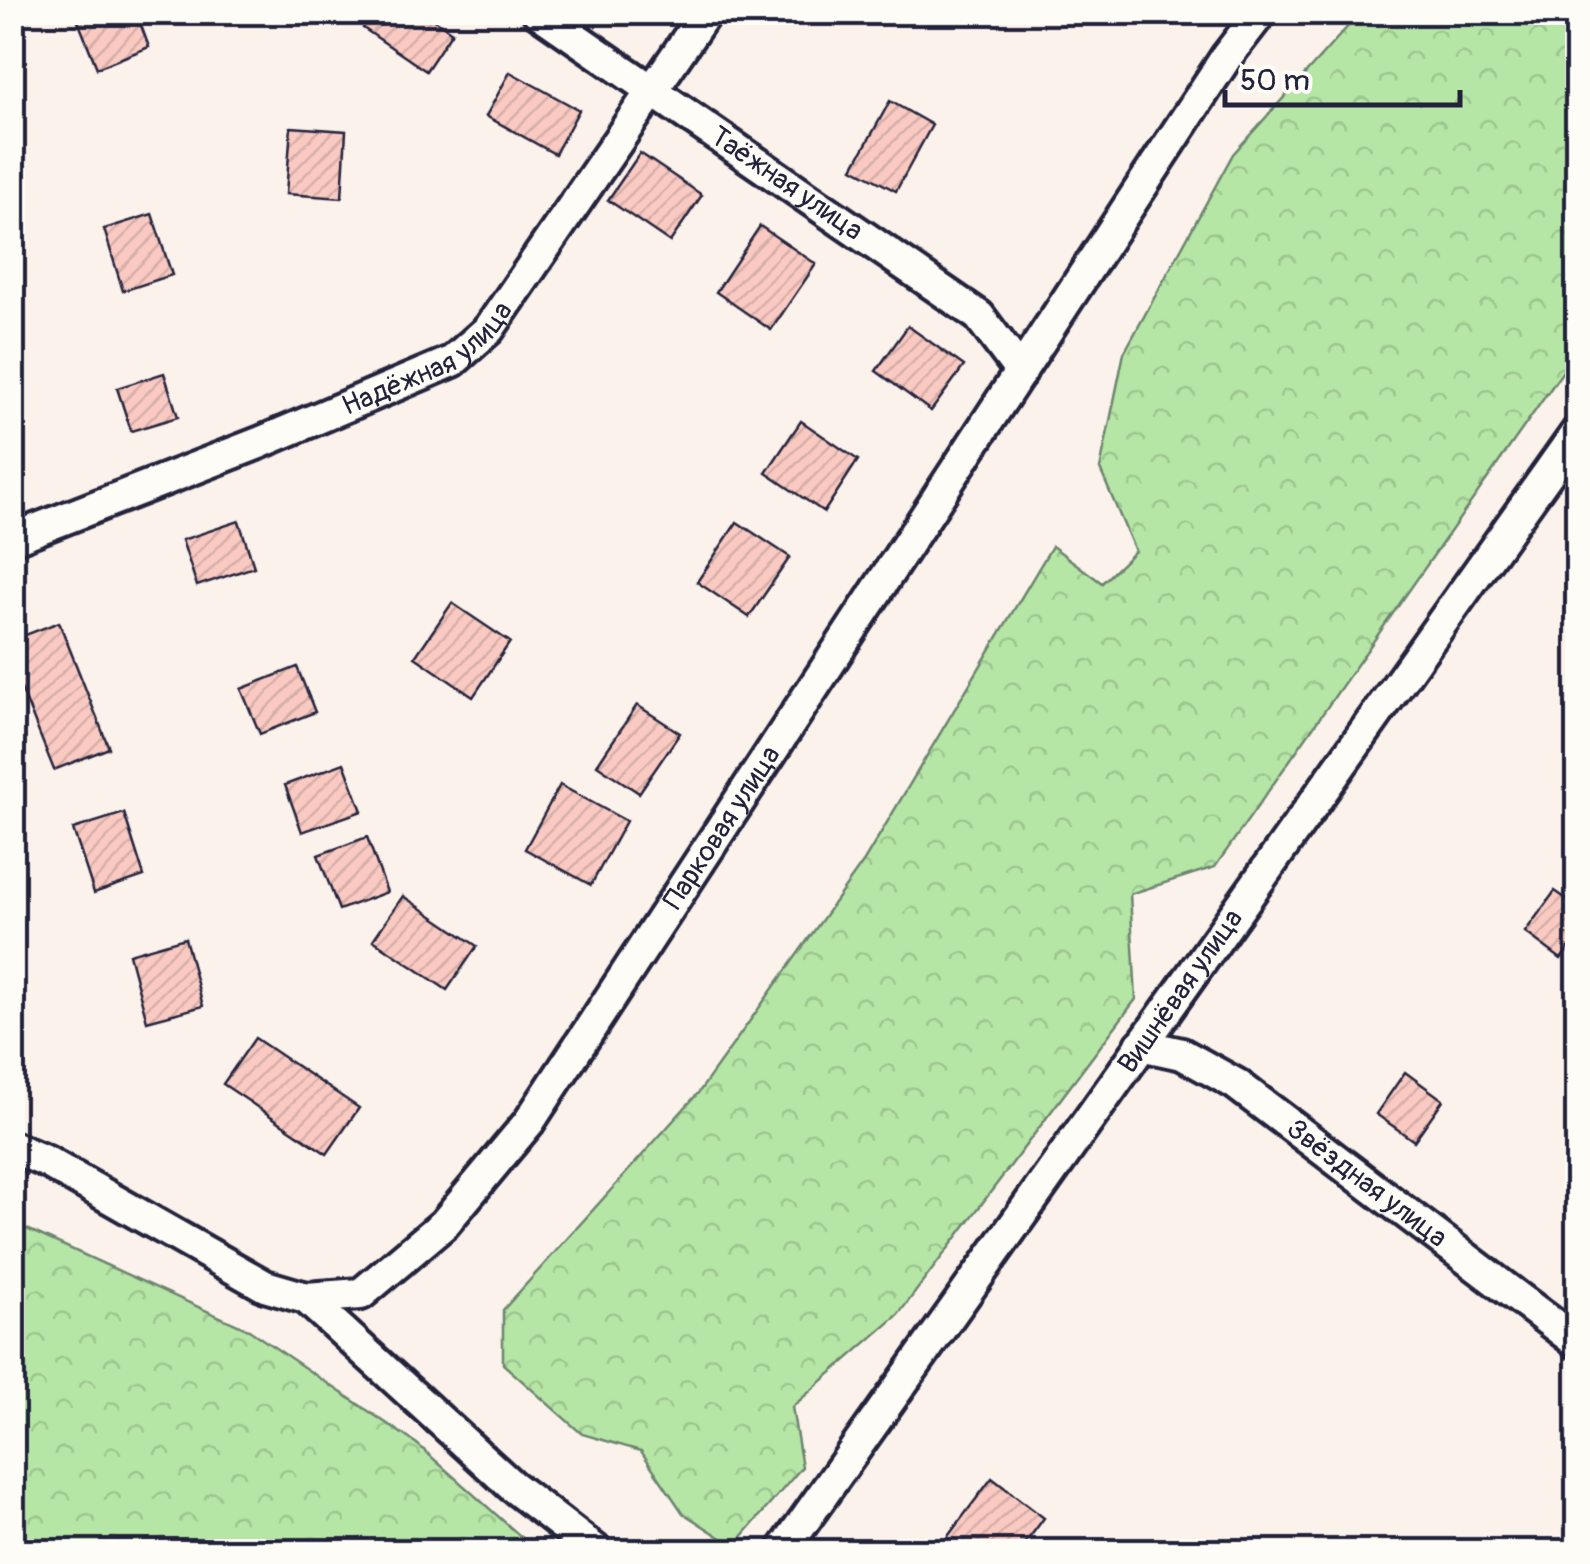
<svg xmlns="http://www.w3.org/2000/svg" width="1590" height="1564" viewBox="0 0 1590 1564" font-family="Pangolin,sans-serif">
<style>
.forest{fill:url(#forest-crowns);stroke:#6c8470;stroke-width:2.5}
.building{fill:url(#building-hatch);stroke:#22223b;stroke-width:2.5}
.lines{fill:none;stroke-linecap:round;stroke-linejoin:round}
.street-casing{stroke:#22223b;stroke-width:38}
.street{stroke:#fdfcf7;stroke-width:30}
.labels{text-anchor:middle;dominant-baseline:central;stroke-width:8;stroke-linejoin:round;paint-order:stroke}
.street-label{font-size:28px;fill:#22223b;stroke:#fdfcf7}
</style>
<defs>
<pattern id="forest-crowns" width="20" height="18" patternUnits="userSpaceOnUse" patternTransform="scale(2.5)"><rect width="20" height="18" fill="#b6e6a5"/><path d="M2 6a3 3 0 1 1 6 0M12 15a3 3 0 1 1 6 0" fill="none" stroke="#9cc58f"/></pattern>
<pattern id="building-hatch" width="6" height="6" patternUnits="userSpaceOnUse" patternTransform="scale(2.5)"><rect width="6" height="6" fill="#facac2"/><path d="M-1 1l2-2M0 6l6-6M5 7l2-2" fill="none" stroke="#d6ada8"/></pattern>
</defs>
<rect width="100%" height="100%" fill="#fcf2ec"/>
<filter id="ink" filterUnits="userSpaceOnUse"><feTurbulence type="fractalNoise" baseFrequency=".01" numOctaves="2"/><feDisplacementMap in="SourceGraphic" scale="20" xChannelSelector="R" yChannelSelector="G"/><feConvolveMatrix kernelMatrix="1 2 1 2 8 2 1 2 1" color-interpolation-filters="sRGB"/></filter>
<g filter="url(#ink)">
<path class="forest" d="M1360,13H1577V351L1215,867L1130,894L1136,999L898,1315L792,1407L802,1467L734,1546L683,1513L641,1451L582,1434L503,1364V1310L699,1092L864,861L1052,546L1102,583L1135,551L1100,469L1124,353L1233,154Z
M27,1229L249,1330L417,1444L537,1551H13L12,1234Z"/>
<path class="building" d="M99,12H136L149,47L97,68L78,21Z
M374,12H423L452,32L426,71L363,28Z
M510,72L579,110L555,154L486,116Z
M890,101L932,125L896,191L853,168Z
M291,127L346,131L342,198L286,194Z
M640,153L702,195L670,242L608,200Z
M152,214L172,275L123,291L104,229Z
M760,226L816,264L771,330L716,292Z
M908,326L964,366L931,411L876,371Z
M164,373L178,417L131,431L117,388Z
M801,421L858,460L824,512L766,473Z
M239,521L254,567L197,586L182,540Z
M737,522L790,557L749,617L697,582Z
M452,603L510,642L473,697L415,657Z
M59,622L109,748L54,770L12,666V640Z
M297,667L315,712L260,734L241,689Z
M637,705L680,733L639,793L597,765Z
M344,763L362,811L302,832L285,785Z
M560,785L626,821L591,885L525,849Z
M124,813L144,876L94,893L73,829Z
M367,837L387,892L339,910L318,855Z
M1555,891L1578,907V936L1561,959L1525,932Z
M403,896L477,946L447,990L373,940Z
M185,938L203,1006L147,1021L129,954Z
M255,1038L359,1108L327,1154L223,1084Z
M1405,1072L1443,1100L1414,1141L1376,1114Z
M992,1478L1044,1518L1019,1552H936Z"/>
<g class="lines">
<g class="street-casing">
<g id="street">
<path id="s1" d="M538,12L979,316L1021,372"/>
<path id="s2" d="M12,539L259,443L453,361L489,329L706,12"/>
<path id="s3" d="M1141,1045L1182,1054L1236,1084L1578,1343"/>
<path id="s4" d="M12,1147L47,1162L265,1286L306,1298L361,1294L444,1224L529,1122L1227,56L1261,12"/>
<path d="M306,1298L512,1486L598,1552"/>
<path id="s5" d="M782,1552L1578,431"/>
</g>
</g>
<use href="#street" class="street"/>
</g>
</g>
<g class="labels">
<g class="street-label">
<text stroke="none"><textPath href="#s1" startOffset="302">Таёжная улица</textPath></text>
<text stroke="none"><textPath href="#s2" startOffset="455">Надёжная улица</textPath></text>
<text stroke="none"><textPath href="#s4" startOffset="980">Парковая улица</textPath></text>
<text stroke="none"><textPath href="#s5" startOffset="688">Вишнёвая улица</textPath></text>
<text stroke="none"><textPath href="#s3" startOffset="268">Звёздная улица</textPath></text>
</g>
</g>
<rect width="1590" height="1564" fill="none" stroke="#fdfcf7" stroke-width="50"/>
<rect x="25" y="25" width="1540" height="1514" fill="none" stroke="#22223b" stroke-width="4" filter="url(#ink)"/>
<path d="M1225 90v15h235v-15" fill="none" stroke="#22223b" stroke-width="5"/>
<text x="1240" y="90" font-size="30" fill="#22223b" stroke="#fdfcf7" stroke-width="8" paint-order="stroke">50 m</text>
</svg>
